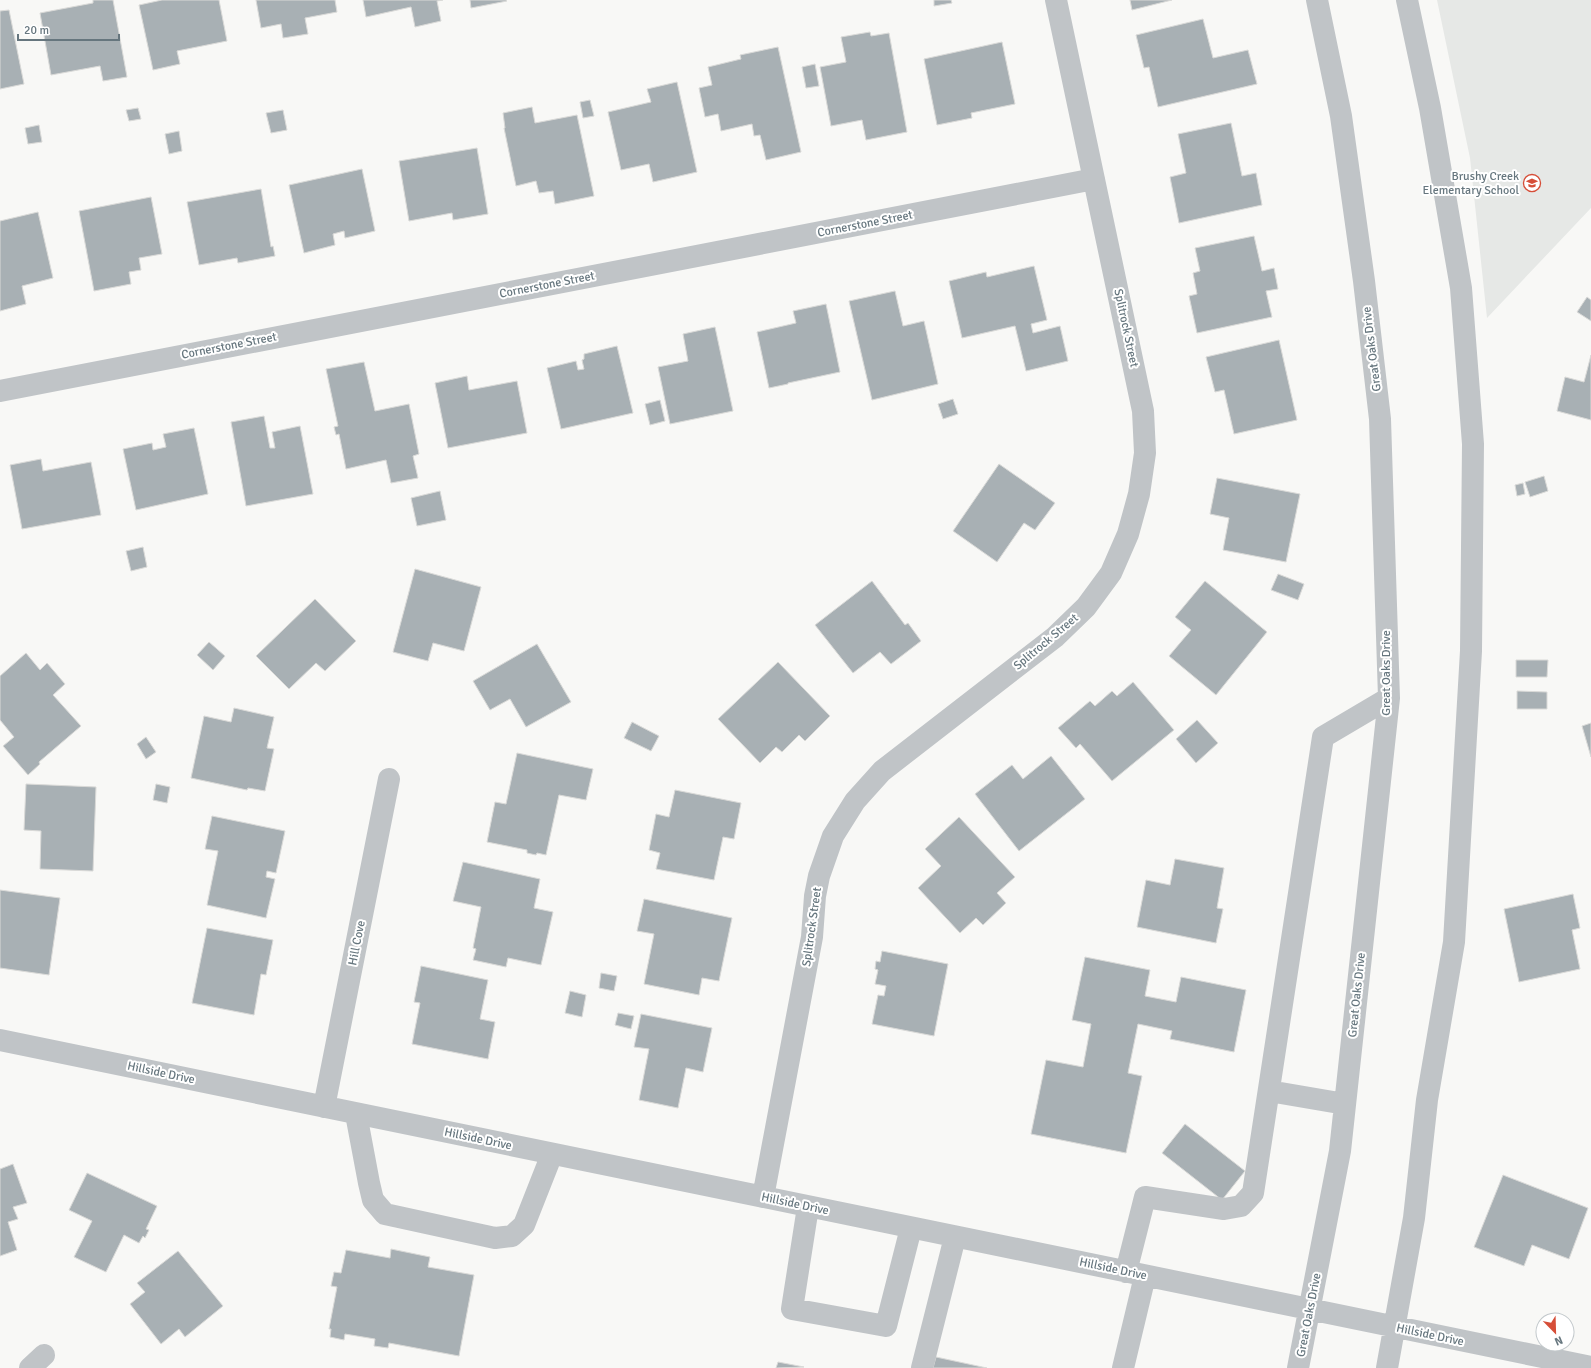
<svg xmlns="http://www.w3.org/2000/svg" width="1591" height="1368" viewBox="0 0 1591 1368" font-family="Signika,sans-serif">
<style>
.built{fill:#e6e8e6}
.building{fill:#a8b0b4;stroke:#dadad8}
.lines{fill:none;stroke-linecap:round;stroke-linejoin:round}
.minor{stroke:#c0c4c7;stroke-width:22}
.labels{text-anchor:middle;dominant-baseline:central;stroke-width:4;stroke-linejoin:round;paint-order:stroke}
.poi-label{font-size:12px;fill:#66767e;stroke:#fff;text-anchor:end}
.street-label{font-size:12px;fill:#66767e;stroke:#fff}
</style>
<rect width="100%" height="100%" fill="#f8f8f6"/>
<path class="built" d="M1437,0H1591V208L1487,318L1470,158Z"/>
<path class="building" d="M93,0H113L127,77L103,81L100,66L51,75L40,13L93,3Z
M162,0H219L227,41L177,51L180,64L153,70L139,5Z
M256,0H335L337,12L305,18L308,34L283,38L281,24L261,28Z
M363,0H443L437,1L441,21L415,27L411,7L366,17Z
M470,0H506L507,1L471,8Z
M934,0H951L952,3L934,6Z
M1130,0H1172L1132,10Z
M9,10L24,84L0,89V11Z
M1203,19L1213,58L1248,50L1257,84L1158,107L1149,67L1144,68L1136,35Z
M870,32L871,36L889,33L907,132L866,140L862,120L831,126L820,67L846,62L841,37Z
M1002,42L1015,104L971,113L972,118L937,125L924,59Z
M778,47L801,152L766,160L760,135L754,136L752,124L721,131L718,114L705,117L699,88L712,85L708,67L741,59L740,55Z
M815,64L819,86L806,88L802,67Z
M677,82L697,172L653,182L649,164L621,170L608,112L651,102L647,89Z
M590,100L594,116L583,118L580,102Z
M532,107L535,123L577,115L594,196L555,204L553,191L539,193L536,181L516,186L504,128H505L503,113Z
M138,108L141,119L129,121L126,110Z
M283,110L287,130L271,133L266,113Z
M1231,123L1242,176L1256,173L1262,205L1179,223L1170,177L1186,173L1178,134Z
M39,125L42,142L28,144L25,128Z
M179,131L182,151L169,154L165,134Z
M477,148L488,214L453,220L452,213L409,221L399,161Z
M362,169L375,231L345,238L344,231L333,234L335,245L304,253L289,185Z
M261,189L271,247L273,246L275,256L238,263L237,258L199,265L187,202Z
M151,197L162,254L139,258L141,270L129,272L131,284L94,291L79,211Z
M38,212L53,278L22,286L26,304L0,311V221Z
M1254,236L1262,271L1274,268L1278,289L1266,291L1272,317L1197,333L1189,296L1197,294L1193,273L1200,271L1195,248Z
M1034,266L1047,320L1031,324L1033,333L1060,326L1068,361L1026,371L1015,326L962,338L949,281L986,272L987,277Z
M895,291L903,326L924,321L938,384L872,400L849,301Z
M1587,297L1591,300V321L1577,312Z
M826,304L840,372L788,383V384L769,388L757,332L796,323L793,311Z
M715,327L733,411L670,424L658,367L688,361L683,334Z
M1279,340L1297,420L1234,434L1224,390L1215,392L1206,357Z
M617,346L633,413L561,429L547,368L576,361L578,370L584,369L582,360L584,359V354Z
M1591,355V420L1557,411L1565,377L1584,382Z
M364,362L375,411L409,404L419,454L413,456L418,478L391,483L386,460L346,469L339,434L336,435L334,427L338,426L326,369Z
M467,376L469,390L517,381L527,433L448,448L435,383Z
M953,399L958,414L943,419L938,404Z
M660,400L665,421L650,425L645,404Z
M264,416L270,448H275L272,432L300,426L313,494L246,506L231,422Z
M194,428L208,494L136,510L123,449L152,443L153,450L166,447L163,434Z
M41,459L43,471L91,462L101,515L22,529L10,465Z
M999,464L1055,503L1035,530L1024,523L997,562L953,531Z
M1544,476L1548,491L1530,497L1525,482Z
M1217,478L1300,494L1286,562L1223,550L1229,518L1210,514Z
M1523,483L1525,494L1517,496L1515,485Z
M440,491L446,520L417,526L411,498Z
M143,547L147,567L131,571L126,551Z
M415,569L481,587L464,651L433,643L428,661L393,652Z
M1278,574L1304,584L1298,600L1271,590Z
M872,581L905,625L908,623L921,641L891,664L880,652L853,673L815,625Z
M1205,581L1267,632L1216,695L1169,656L1191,630L1175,617Z
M315,599L356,641L325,671L316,663L289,689L256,656Z
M209,642L225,656L213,670L197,655Z
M537,644L571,702L526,727L510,699L490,710L473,681Z
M26,653L40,670L47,663L65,684L53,695L81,726L39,762L40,764L28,775L3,746L14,737L0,720V676Z
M1516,660H1548L1547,677H1516Z
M778,662L830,716L805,741L799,735L782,752L776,747L760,763L718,719Z
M1133,682L1174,730L1112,781L1080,744L1076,748L1058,728L1090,701L1095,706L1112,691L1117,696Z
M1517,691L1547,692V709H1517Z
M234,708L274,717L267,748L274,749L265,791L248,788L247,790L191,778L204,716L231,722Z
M1197,720L1218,743L1196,763L1176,739Z
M632,722L659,736L651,751L624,738Z
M1591,723V757L1582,726Z
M146,737L156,752L146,759L137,744Z
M517,753L593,769L586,800L559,795L546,855L537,853L536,855L527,853V850L487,842L495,802L506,804Z
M1051,756L1085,799L1019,851L975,794L1012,765L1023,779Z
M26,784L96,787L93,871L40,869L41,831L24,830Z
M156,784L170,787L167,803L153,800Z
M675,790L741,803L734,839L723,837L714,880L656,869L660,853L649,850L656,814L669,817Z
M212,816L285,831L276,873L267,871L266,877L275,879L266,918L207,905L218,851L205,849Z
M959,817L1015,877L997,893L1006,903L983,925L976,918L960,933L918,888L941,866L925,849Z
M1175,859L1224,868L1217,908L1223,909L1216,943L1137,927L1146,880L1170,885Z
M463,862L540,879L534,908L553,912L541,965L508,958L506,967L473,960L476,949L473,948L481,907L453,901Z
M0,890L60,898L49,975L0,968Z
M1573,894L1580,928L1572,930L1580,969L1519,982L1504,909Z
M644,899L732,918L719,981L702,978L699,995L644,984L654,934L637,931Z
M207,928L273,940L266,975L261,974L254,1015L192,1003Z
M882,951L948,964L934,1036L872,1024L878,995L884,996L886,986L875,984L878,970L875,969L876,961L880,962Z
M1085,957L1150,970L1145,996L1176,1002L1181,977L1246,990L1234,1052L1170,1039L1172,1031L1138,1024L1128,1073L1142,1076L1126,1153L1031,1134L1046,1060L1083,1067L1091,1024L1072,1020Z
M421,966L488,980L480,1019L495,1022L488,1059L412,1044L420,1003L414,1002Z
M601,973L617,976L614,991L599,988Z
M570,991L586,995L582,1017L565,1013Z
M618,1013L634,1016L631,1029L615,1025Z
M641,1014L712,1028L703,1072L686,1068L678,1108L639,1100L649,1049L634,1047Z
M1185,1124L1245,1171L1222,1200L1162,1153Z
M13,1164L27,1203L13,1207L18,1219L8,1222L17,1250L0,1256V1169Z
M87,1173L157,1206L146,1229L149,1230L145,1238L143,1236L139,1243L124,1235L106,1272L74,1257L92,1221L69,1210Z
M1503,1175L1588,1208L1569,1259L1532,1245L1524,1266L1474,1247Z
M391,1249L430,1257L428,1267L474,1275L459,1356L389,1343L388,1348L374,1346L375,1339L345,1334L344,1340L330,1337L331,1329H329L337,1287L331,1286L334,1272L341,1273L346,1250L390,1258Z
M178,1251L223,1306L185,1337L179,1329L161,1344L130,1304L145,1292L137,1283Z
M936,1357L987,1368H933Z
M778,1362L804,1367L776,1368Z"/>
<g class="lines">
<path class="minor" d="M0,391L1094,179
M0,1040L1591,1367
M1269,1091L1345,1104
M324,1107L389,779
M356,1114L369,1183L373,1200L385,1214L495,1238L512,1236L524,1225L552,1154
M763,1197L812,937L815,896L819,876L833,836L855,801L882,771L1055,637L1086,607L1111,573L1128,534L1139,494L1145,453L1143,411L1056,0
M808,1207L792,1309L886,1326L911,1228
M1126,1272L1145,1197L1224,1209L1241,1206L1253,1193L1323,737L1389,698
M30,1368L44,1355
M922,1368L955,1237
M1123,1368L1145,1276
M1298,1368L1340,1151L1389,698L1380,419L1364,281L1341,116L1317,0
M1387,1368L1414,1218L1427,1100L1454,942L1471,651L1473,444L1461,288L1430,108L1407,0"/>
</g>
<defs>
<g id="school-ring" transform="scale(0.9)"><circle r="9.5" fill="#fff" stroke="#d64e38" stroke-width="1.5"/><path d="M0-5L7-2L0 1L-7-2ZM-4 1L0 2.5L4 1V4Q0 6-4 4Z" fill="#d64e38"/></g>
</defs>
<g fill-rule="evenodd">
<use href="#school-ring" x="1532" y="183"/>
</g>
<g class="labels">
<g class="poi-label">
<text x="1519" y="176">Brushy Creek<tspan x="1519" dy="14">Elementary School</tspan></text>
</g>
<g class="street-label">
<text transform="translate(865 224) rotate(-11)">Cornerstone Street</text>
<text transform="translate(547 285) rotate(-11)">Cornerstone Street</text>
<text transform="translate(1126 328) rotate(78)">Splitrock Street</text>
<text transform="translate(229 346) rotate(-11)">Cornerstone Street</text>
<text transform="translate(1372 349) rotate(-97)">Great Oaks Drive</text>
<text transform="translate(1046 642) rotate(-40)">Splitrock Street</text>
<text transform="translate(1386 673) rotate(-90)">Great Oaks Drive</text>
<text transform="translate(812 927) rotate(-82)">Splitrock Street</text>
<text transform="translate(357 943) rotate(-79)">Hill Cove</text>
<text transform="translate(1357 995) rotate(-84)">Great Oaks Drive</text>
<text transform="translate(161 1073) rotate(12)">Hillside Drive</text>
<text transform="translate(478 1139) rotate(12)">Hillside Drive</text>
<text transform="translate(795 1204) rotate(12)">Hillside Drive</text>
<text transform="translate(1113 1269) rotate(12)">Hillside Drive</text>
<text transform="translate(1309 1315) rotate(-79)">Great Oaks Drive</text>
<text transform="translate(1430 1335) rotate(12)">Hillside Drive</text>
</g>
</g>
<g transform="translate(1555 1332) rotate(157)"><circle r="19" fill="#ffffff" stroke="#c2c8cb"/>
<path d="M0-3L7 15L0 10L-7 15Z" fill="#d64e38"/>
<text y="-6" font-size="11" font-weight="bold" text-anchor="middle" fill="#66767e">N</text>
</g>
<path d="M18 34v6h101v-6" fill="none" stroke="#66767e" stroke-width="2"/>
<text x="24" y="34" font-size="12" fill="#66767e" stroke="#ffffff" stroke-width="3" paint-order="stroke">20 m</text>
</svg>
